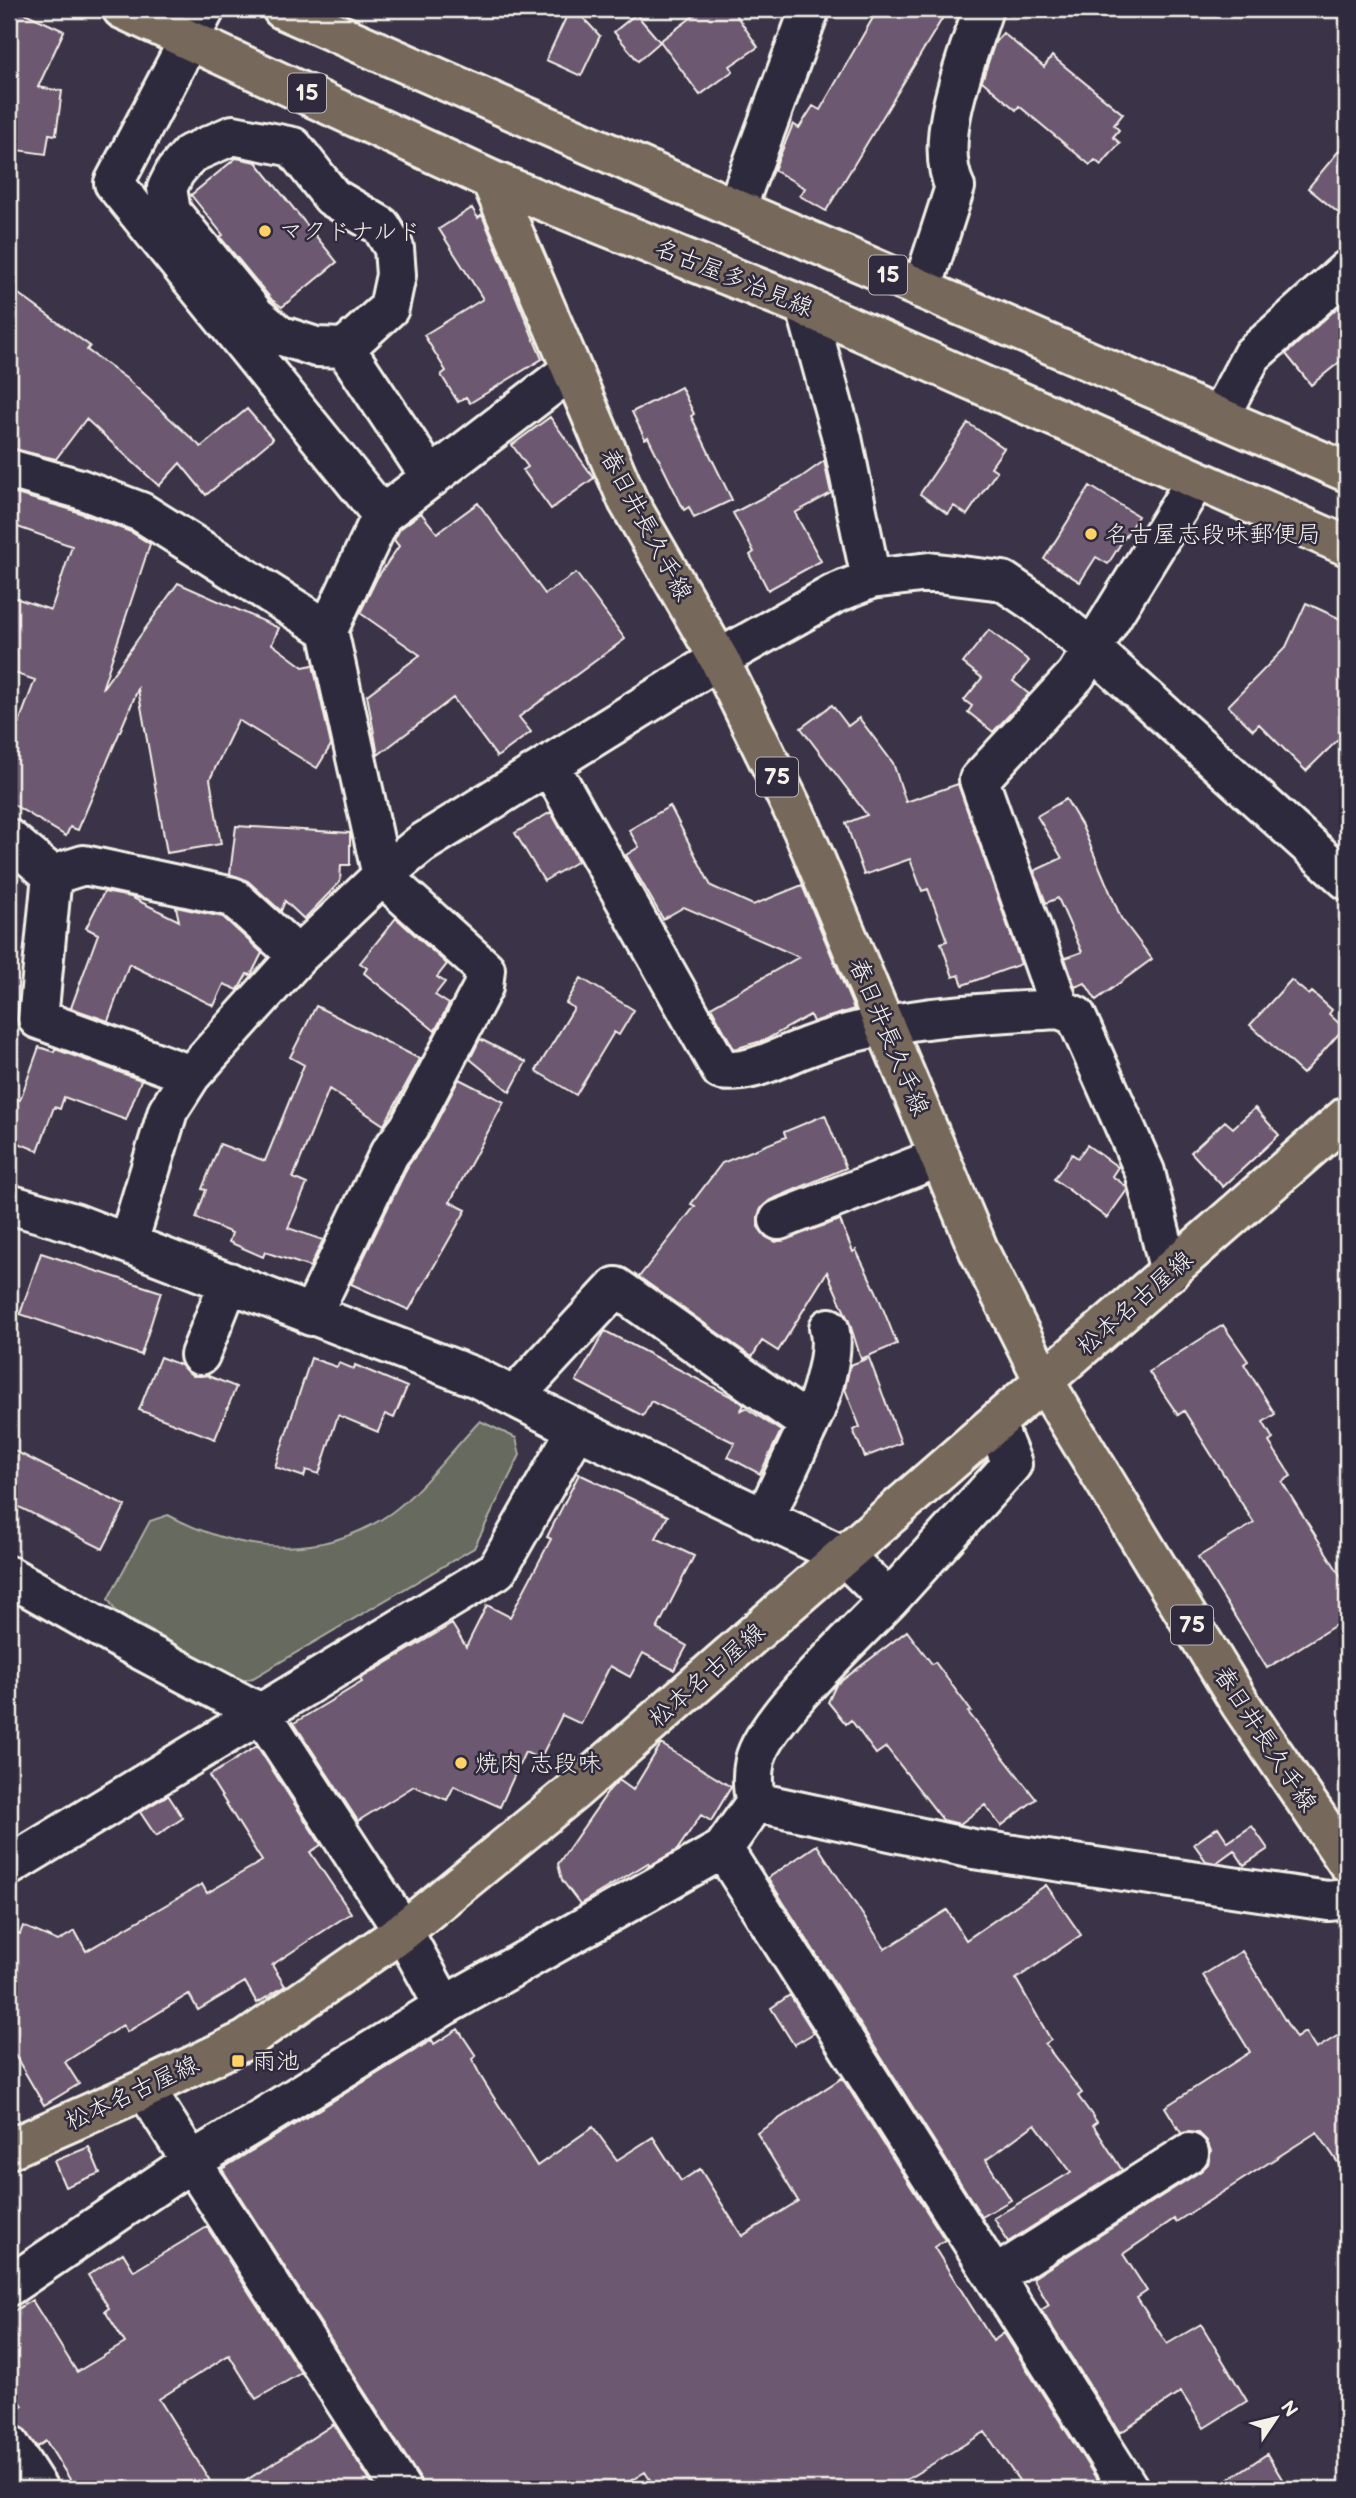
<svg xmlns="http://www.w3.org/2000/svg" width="1356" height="2498" viewBox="0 0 1356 2498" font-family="'Balsamiq Sans','Klee One',sans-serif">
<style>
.green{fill:#666b5e;stroke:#adaea3;stroke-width:2}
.building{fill:#6c586f;stroke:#f4f1e8;stroke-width:2}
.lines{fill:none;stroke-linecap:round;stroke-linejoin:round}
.minor-casing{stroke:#f4f1e8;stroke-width:44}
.major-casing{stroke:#f4f1e8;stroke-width:44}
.minor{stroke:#2f2a3d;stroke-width:38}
.major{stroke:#76695c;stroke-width:38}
.poi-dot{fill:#ffd166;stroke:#2f2a3d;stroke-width:2.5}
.labels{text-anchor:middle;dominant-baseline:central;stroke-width:5;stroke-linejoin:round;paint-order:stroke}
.shield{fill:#2f2a3d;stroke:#b9b5b5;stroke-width:2}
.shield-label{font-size:23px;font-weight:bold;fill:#f4f1e8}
.poi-label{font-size:24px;fill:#f4f1e8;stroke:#2f2a3d;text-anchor:start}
.street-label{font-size:24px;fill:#f4f1e8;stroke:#2f2a3d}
</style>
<rect width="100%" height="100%" fill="#3b3347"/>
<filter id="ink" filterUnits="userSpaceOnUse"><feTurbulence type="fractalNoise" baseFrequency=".0143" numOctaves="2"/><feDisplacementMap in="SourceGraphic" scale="14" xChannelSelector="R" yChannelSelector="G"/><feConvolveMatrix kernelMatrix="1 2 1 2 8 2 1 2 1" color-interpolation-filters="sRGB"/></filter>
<g filter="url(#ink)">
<path class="green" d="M480,1421L516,1438L520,1455L474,1548L253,1678L242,1681L116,1612L108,1599L150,1521L168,1515C240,1553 321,1562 391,1513C420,1492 454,1448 480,1421Z"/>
<path class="building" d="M9,9H16L64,31L38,87L62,91L56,135L49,134L46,154L9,149Z
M570,9H575L600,36L581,76L546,60Z
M703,9H732L758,47L730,66L733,71L700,95L660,41Z
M878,9H948L826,211L800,196L805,188L774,170L793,124L799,128L813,106L820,110Z
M636,14L660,42L638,61L614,32Z
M1003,33L1044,67L1052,56L1123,114L1114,125L1119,130L1113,137L1120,143L1101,165L1095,160L1090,165L1019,106L1016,110L982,81L995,42Z
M1347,141V220L1308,188Z
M236,158L256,162L337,262L282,307L272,300L220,237L223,235L191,195Z
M472,208L478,218L482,215L542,359L470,403L466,397L458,402L441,375L446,371L424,335L483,299L439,229Z
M9,287L90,346L87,350L127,379L201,447L247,409L273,439L206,495L180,463L159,486L86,419L56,459L9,448Z
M1347,299V356L1311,385L1286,354Z
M681,387L694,414L691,416L732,500L694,518L689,507L684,510L648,437L645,439L632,412Z
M550,417L594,478L551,509L523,470L528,467L512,445Z
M968,423L1004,448L991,467L997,471L967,515L954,506L948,514L920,494Z
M824,461L831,493L795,513L821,561L768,590L750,555L754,552L733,513L800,478Z
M1090,486L1138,516L1108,564L1096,557L1080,582L1044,559Z
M9,492L69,509L131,532L150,544L102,689L178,583L279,628L272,644L303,667L313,665L331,745L317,768L238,720L210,779L221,844L167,853L138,689L78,830L70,827L66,836L9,802V749L35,680L9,671V596L51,610L72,546L9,524Z
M478,503L545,594L576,573L625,639L519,717L531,732L497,757L453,698L378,755L367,695L420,655L360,613L377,578L399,546L394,540L400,529L421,513L437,533Z
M1306,603L1347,622V731L1306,771L1259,724L1253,730L1228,706L1286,647Z
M989,630L1029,661L1013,681L1029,694L993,732L968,712L972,706L964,700L982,678L963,663Z
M832,705L848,726L859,718L893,763L906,802L958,784L1021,964L963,985L959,975L953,977L941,943L947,941L928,889L922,891L910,859L864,875L846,823L867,815L801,728Z
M1066,799L1082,826L1121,918L1152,959L1096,1000L1085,983L1075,987L1065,958L1082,952L1058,898L1046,903L1034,871L1062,858L1037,816Z
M670,806L711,886L753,905L802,885L854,1009L813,1022L810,1015L765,1040L734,1049L711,1007L799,957L684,907L663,919L626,855L639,847L629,830Z
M551,812L578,861L544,881L515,833Z
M236,826L350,833V865H341L340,882L304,919L285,901L281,911L248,881L230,874Z
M104,892L131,897L179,921L176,907L223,917L262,953L251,975L247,974L238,990L224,984L214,1006L129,964L108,1021L71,1008L98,934L86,928Z
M396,918L447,964L437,977L445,982L435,995L449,1004L435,1031L364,973L367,968L360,963Z
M581,978L634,1010L619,1035L614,1032L576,1095L536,1071L574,1008L566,1003Z
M1291,980L1309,995L1312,992L1332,1010L1329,1014L1344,1028L1303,1074L1250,1025Z
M316,1006L420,1059L384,1125L329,1089L293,1178L307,1184L288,1228L323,1240L310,1267L265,1252L263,1257L229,1242L232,1233L196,1218L206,1190L202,1189L220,1144L265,1161L304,1065L290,1057Z
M480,1039L526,1062L510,1092L470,1059Z
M39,1047L54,1052L55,1049L141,1080L126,1120L64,1097L60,1109L54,1107L38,1151L9,1139V1096L20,1100Z
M459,1079L504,1102L450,1202L466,1210L409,1310L351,1284L408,1166L428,1138Z
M1255,1108L1279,1135L1223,1187L1191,1152L1225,1121L1233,1128Z
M825,1115L846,1168L770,1200L762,1207L758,1216V1227L766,1237L776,1242L840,1220L853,1252L856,1250L876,1291L897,1344L861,1359L850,1324L827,1272L778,1351L762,1341L752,1357L639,1277L695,1206L691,1204L722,1163L786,1137L784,1132Z
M1087,1145L1118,1167L1112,1176L1126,1186L1127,1190L1107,1218L1054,1179L1072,1154L1078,1158Z
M41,1253L161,1292L141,1355L20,1314Z
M1223,1325L1248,1361L1244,1364L1275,1414L1263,1422L1273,1439L1269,1442L1291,1476L1282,1482L1347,1586V1618L1267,1668L1198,1557L1254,1523L1184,1411L1178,1415L1149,1372Z
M605,1331L738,1400L744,1405L741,1410L746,1408L781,1431L760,1474L728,1457L735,1443L651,1401L643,1416L576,1381Z
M160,1357L181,1365L193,1376L206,1375L236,1387L215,1439L139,1410Z
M311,1358L337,1367L339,1363L354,1369L355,1365L407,1387L394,1418L385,1414L378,1432L338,1415L319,1474L306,1470L304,1477L275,1467Z
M869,1358L901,1443L865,1457L853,1430L860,1427L845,1389L850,1365Z
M9,1448L125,1506L103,1549L9,1502Z
M579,1474L668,1516L656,1538L694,1556L657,1629L687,1646L674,1670L643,1653L630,1677L610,1666L581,1724L562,1715L540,1759L525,1752L500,1807L454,1786L447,1800L414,1786L358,1821L294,1723L362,1682L360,1679L452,1624L466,1647L487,1605L510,1617L551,1539L547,1537Z
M907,1631L932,1664L935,1662L971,1711L968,1712L1036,1799L1001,1826L985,1805L960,1824L943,1820L886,1747L876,1754L851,1720L846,1724L828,1702L836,1685Z
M661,1744L731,1787L711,1821L701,1815L677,1850L649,1866L648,1863L580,1904L562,1880L558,1864L610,1789L619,1780L633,1790Z
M257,1746L321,1845L310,1852L351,1913L272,1965L285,1986L257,2003L245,1982L198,2010L189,1994L127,2032L123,2025L65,2062L79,2084L44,2105L9,2045V1929L20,1934L23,1926L58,1941L75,1931L86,1951L202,1884L207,1893L262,1861L209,1776Z
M168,1795L183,1818L156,1836L140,1812Z
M1252,1826L1268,1849L1244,1865L1234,1850L1216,1863L1206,1861L1194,1844L1218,1827L1228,1842Z
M817,1845L885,1949L947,1910L966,1940L1046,1885L1081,1935L1016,1979L1051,2040L1045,2044L1082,2093L1078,2096L1097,2122L1093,2125L1122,2170L1008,2242L994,2218L1071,2172L1035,2124L986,2160L1011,2200L982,2217L768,1878Z
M1242,1951L1296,2038L1305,2032L1316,2049L1347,2030V2176L1317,2132L1176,2222L1174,2219L1123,2254L1147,2291L1137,2298L1167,2344L1201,2324L1247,2401L1204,2428L1181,2392L1120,2433L1041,2310L1049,2305L1033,2278L1201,2171L1208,2164L1211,2151L1207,2141L1199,2133H1181L1165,2107L1250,2052L1203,1975Z
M790,1995L814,2033L794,2045L771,2008Z
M458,2029L476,2056L472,2059L481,2077L537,2166L593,2127L617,2160L653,2137L681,2181L700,2169L742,2236L798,2201L757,2133L842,2078L945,2240L934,2247L993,2341L1004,2333L1103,2489H1025L985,2432L891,2489H656L645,2472L617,2489H423L419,2477L222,2169L432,2040L434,2044Z
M89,2147L100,2173L65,2187L54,2161Z
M207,2227L301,2373L256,2399L229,2355L159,2399L215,2489H76L46,2441L37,2447L10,2414L23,2406L9,2384V2314L32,2300L77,2372L125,2343L105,2311L109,2308L88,2275L123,2253L134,2271Z
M334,2424L375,2489H233Z
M1267,2454L1288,2489H1214Z"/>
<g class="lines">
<g class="minor-casing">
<path id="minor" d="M205,9L114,183L382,515
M233,135L293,147L332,197L381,226L394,248L396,275L389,308L345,348L316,347L279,335L256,316L171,212L167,188L175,172L190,154Z
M736,209L810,9
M922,289L955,187C932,139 968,57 983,9
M806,307L842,438L871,579
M345,348L431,478
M1219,417L1252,355L1347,270
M9,469L80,489L141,512L328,630
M550,766L721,1070C749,1075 780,1057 807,1047C888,1016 974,1014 1060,1009
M9,839L52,875L38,1019L191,1075
M52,875L84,865L233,897L298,956
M9,1204L74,1223L477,1378L577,1429L844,1556L889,1600C858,1632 763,1721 755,1760C752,1774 752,1788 756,1802
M779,1220L940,1157
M128,1243L168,1111L191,1075L298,956L382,876L421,844L719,659L834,594L871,579L929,572L1003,581L1037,604L1093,650L1347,880
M1170,1272L1145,1172L1076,1016L1060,1009L979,780L1076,675L1196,480
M311,1316L389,1154L409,1128L483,987L485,969L382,876L328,630L382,515L571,370
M200,1355L229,1282
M515,1396L616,1287L809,1424L764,1519
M809,1424C820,1402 836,1351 829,1328
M9,1576L124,1641L262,1714L403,1931L444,2006
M889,1600L1012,1464L996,1425
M756,1802L973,1849L1328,1901L1347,1899
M723,1849L1129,2489
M9,1866L497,1570L577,1429
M145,2089L401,2489
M995,2276L1189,2153
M9,2286L191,2162L444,2006L723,1849L756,1802
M9,2444L38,2489"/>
</g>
<g class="major-casing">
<path id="major" d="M122,9L491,180L806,307L1347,546
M282,9L736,209L1347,472
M491,180L628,501L719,659L802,828L979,1251L1045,1383L1241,1705L1347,1862
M9,2149L145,2089L246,2040L403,1931L574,1791L1347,1116"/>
</g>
<use href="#minor" class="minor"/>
<use href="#major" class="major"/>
</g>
</g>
<g class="poi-dot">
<circle cx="265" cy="231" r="7"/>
<circle cx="1091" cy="534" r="7"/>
<circle cx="461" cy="1763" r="7"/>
<rect x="231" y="2054" width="14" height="14" rx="3.5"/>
</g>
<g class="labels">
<g class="shield">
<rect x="288" y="73.5" width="38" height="39" rx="5"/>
<rect x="869" y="255.5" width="38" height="39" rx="5"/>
<rect x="756" y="757.5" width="42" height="39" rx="5"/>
<rect x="1171" y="1605.5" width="42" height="39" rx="5"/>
</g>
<g class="shield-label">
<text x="307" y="93">15</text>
<text x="888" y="275">15</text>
<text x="777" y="777">75</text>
<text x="1192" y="1625">75</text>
</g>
<g class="poi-label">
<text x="279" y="231">マクドナルド</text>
<text x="1105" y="534">名古屋志段味郵便局</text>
<text x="475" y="1763">焼肉 志段味</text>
<text x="252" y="2061">雨池</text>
</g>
<g class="street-label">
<text transform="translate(734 278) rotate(22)">名古屋多治見線</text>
<text transform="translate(646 525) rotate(62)">春日井長久手線</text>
<text transform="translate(889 1037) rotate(67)">春日井長久手線</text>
<text transform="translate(1135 1303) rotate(-41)">松本名古屋線</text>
<text transform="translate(707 1675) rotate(-41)">松本名古屋線</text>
<text transform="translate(1265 1739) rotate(57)">春日井長久手線</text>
<text transform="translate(132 2093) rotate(-25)">松本名古屋線</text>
</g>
</g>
<rect width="1356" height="2498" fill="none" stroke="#2f2a3d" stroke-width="35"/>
<rect x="18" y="18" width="1321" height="2463" fill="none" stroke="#f4f1e8" stroke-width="2.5" filter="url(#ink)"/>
<g transform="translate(1276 2418) rotate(55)" stroke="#2f2a3d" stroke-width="5" paint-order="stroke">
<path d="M0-5L12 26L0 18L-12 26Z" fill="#f4f1e8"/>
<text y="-10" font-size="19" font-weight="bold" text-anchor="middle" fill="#f4f1e8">N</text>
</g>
</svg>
